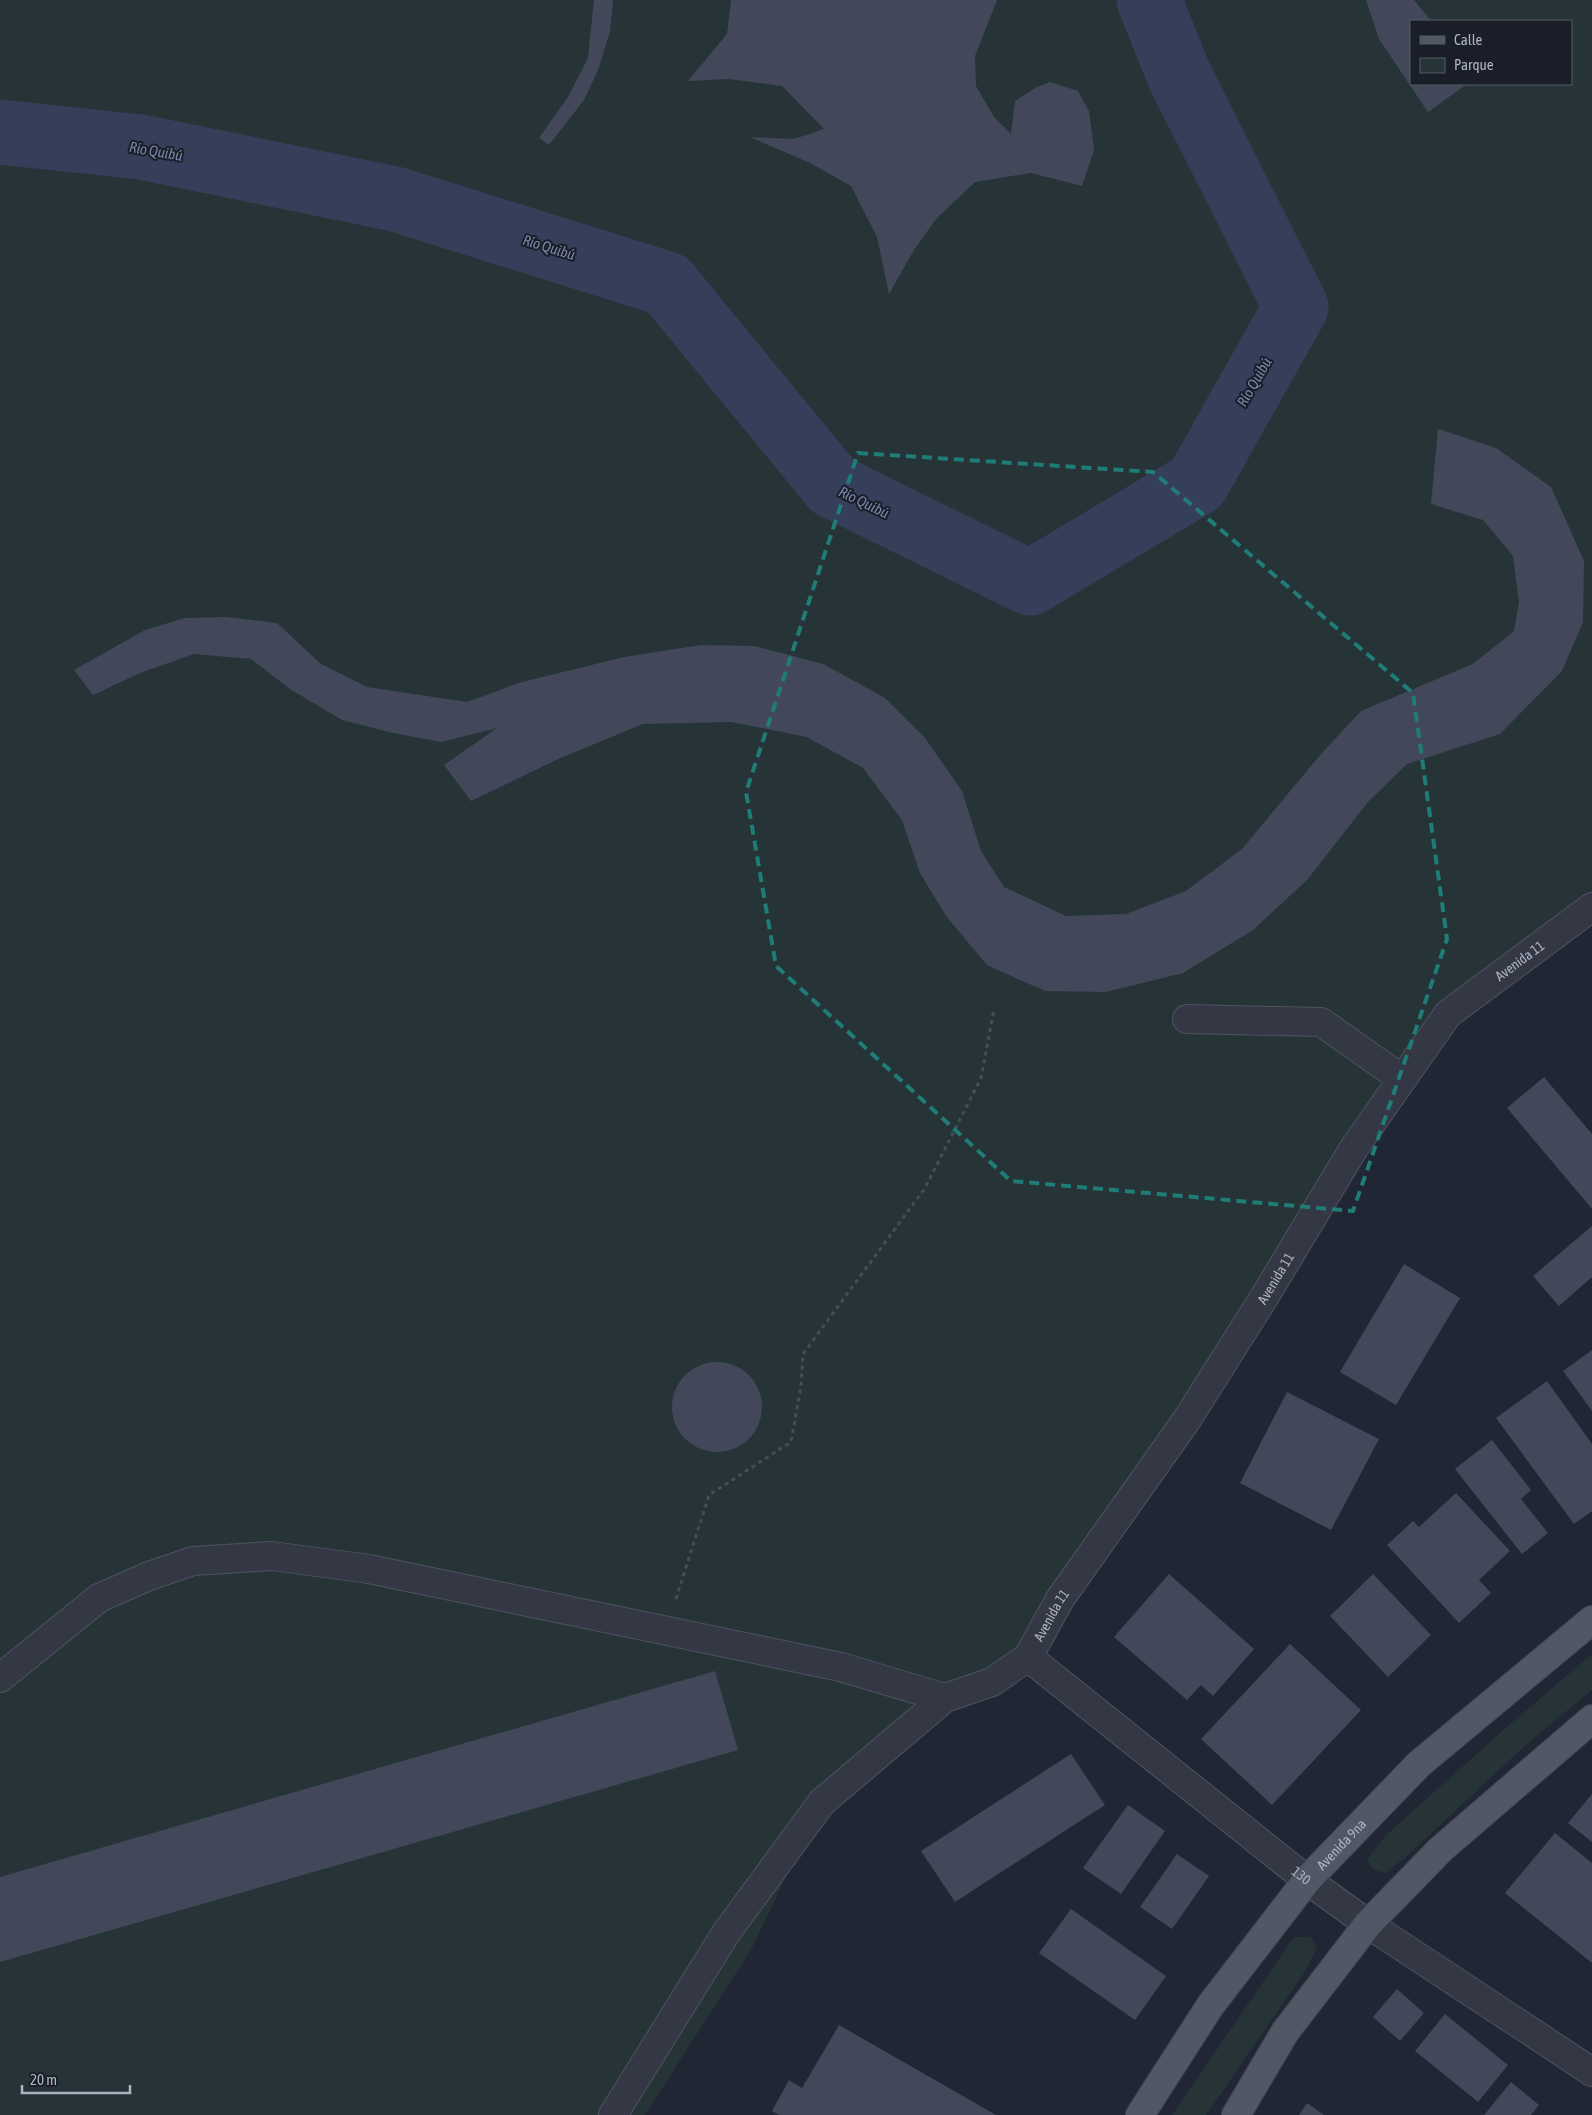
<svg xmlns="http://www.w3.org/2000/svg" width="1592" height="2115" viewBox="0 0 1592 2115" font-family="'Asap Condensed',sans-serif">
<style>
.green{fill:#263438;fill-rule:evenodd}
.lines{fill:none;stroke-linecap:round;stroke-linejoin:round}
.river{stroke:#363f5a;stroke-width:65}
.building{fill:#424859}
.minor-casing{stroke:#4f5360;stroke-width:30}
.major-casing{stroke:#3e424f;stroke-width:30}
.path{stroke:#424f55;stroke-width:3;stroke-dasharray:4 4;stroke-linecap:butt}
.minor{stroke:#343845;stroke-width:28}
.major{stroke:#525765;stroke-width:28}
.marked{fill:none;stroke:#1f7c76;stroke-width:4;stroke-dasharray:10 6;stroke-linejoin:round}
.labels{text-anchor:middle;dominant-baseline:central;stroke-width:4;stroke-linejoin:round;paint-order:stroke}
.street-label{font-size:14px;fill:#aeb3c2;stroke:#1a1e29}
.water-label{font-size:15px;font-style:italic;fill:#7886a9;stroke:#1a1e29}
</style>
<rect width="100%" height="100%" fill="#212634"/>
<path class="green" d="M0,0H1592V907L1448,1014L1060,1599L992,1682L822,1802L752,1948L645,2115H0ZM1411,21H1571V84H1411Z
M1592,1654V1690L1528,1743L1408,1855L1386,1873L1374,1870L1367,1860L1385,1836L1509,1725Z
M1294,1937H1310L1317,1947L1306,1970L1206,2115H1172Z"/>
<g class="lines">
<path class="river" d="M0,132L141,147L395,199L667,284L833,486L1030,583L1197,483L1296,307L1179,75L1149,0"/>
</g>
<path class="building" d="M594,0H613L610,32L598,70L584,100L549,145L539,138L568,97L588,58Z
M731,0H997L975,56L976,86L994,117L1011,134L1015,101L1035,88L1050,82L1078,91L1089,111L1094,150L1082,186L1031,173L975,182L936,219L914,250L889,294L877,237L851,186L810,163L750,137L794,139L824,129L782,86L729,79L688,81L727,34Z
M1366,0H1414L1431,21H1411V84H1467L1428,112L1379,39Z
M1438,429L1496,448L1551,487L1584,561L1583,622L1562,671L1500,734L1407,764L1368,802L1307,880L1253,930L1183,973L1106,992L1045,991L987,965L946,916L920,873L902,820L863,768L807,737L731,722L643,724L558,759L471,801L444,765L497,728L441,742L393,733L342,720L290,689L251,659L194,654L140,673L93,695L74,670L145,630L185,618L226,617L277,623L321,664L367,687L467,702L522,682L624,657L701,645L754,646L823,664L885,698L925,738L962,791L981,851L1004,887L1066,916L1126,914L1186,891L1242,849L1321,754L1361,711L1473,664L1514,631L1519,602L1513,556L1483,520L1431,504Z
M1544,1077L1592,1134V1209L1507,1108Z
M1592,1226V1277L1559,1306L1533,1276Z
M1404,1264L1460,1298L1396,1405L1340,1372Z
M1592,1350V1411L1563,1371Z
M672 1407a45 45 0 1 1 90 0a45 45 0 1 1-90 0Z
M1547,1381L1592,1444V1511L1574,1524L1496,1418Z
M1287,1392L1379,1439L1331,1530L1240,1483Z
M1492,1440L1531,1490L1521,1499L1548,1533L1522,1554L1455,1469Z
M1456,1493L1510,1551L1479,1580L1491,1593L1459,1623L1387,1545L1413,1521L1419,1527Z
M1169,1574L1254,1649L1213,1696L1201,1685L1187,1700L1114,1637Z
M1373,1574L1431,1635L1388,1677L1330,1616Z
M1290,1644L1361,1710L1272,1805L1201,1739Z
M715,1671L738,1750L0,1962V1877Z
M1071,1754L1105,1805L955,1902L921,1851Z
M1592,1794V1842L1568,1823Z
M1128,1805L1165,1831L1121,1894L1083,1868Z
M1555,1833L1592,1863V1963L1505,1893Z
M1177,1854L1209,1876L1172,1929L1140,1907Z
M1071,1909L1166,1976L1135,2020L1039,1953Z
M1397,1989L1424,2013L1400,2041L1373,2017Z
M1445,2014L1508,2065L1478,2102L1415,2051Z
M839,2025L996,2115H779L772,2111L789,2080L802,2088Z
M1511,2082L1539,2105L1531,2115H1484Z
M1307,2103L1324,2115H1299Z"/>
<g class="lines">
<g class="minor-casing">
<g id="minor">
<path d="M1187,1019L1321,1022L1402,1079"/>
<path id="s1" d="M1028,1657L1307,1880L1368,1924L1592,2072"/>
<path d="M0,1678L99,1598L149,1576L193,1561L272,1556L369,1569L841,1667L945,1698"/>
<path id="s2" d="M613,2115L726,1933L822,1802L945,1698L992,1682L1028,1657L1060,1599L1186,1421L1265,1296L1354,1148L1448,1014L1592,907"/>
</g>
</g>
<g class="major-casing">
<g id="major">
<path id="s3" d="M1140,2115L1210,2006L1307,1880L1419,1764L1592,1620"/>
<path d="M1236,2115L1285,2032L1368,1924L1441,1849L1592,1719"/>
</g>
</g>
<path class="path" d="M676,1599L709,1495L791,1442L801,1386L803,1354L925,1188L981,1078L994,1009"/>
<use href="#minor" class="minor"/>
<use href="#major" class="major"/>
</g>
<path class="marked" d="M858,453L1153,472L1413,693L1447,939L1353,1211L1011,1181L776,966L746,792Z"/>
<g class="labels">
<g class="street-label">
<text stroke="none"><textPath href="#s2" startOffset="1489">Avenida 11</textPath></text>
<text stroke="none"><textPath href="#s2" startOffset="1084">Avenida 11</textPath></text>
<text stroke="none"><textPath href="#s2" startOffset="679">Avenida 11</textPath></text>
<text stroke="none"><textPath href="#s3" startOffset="338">Avenida 9na</textPath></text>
<text stroke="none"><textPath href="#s1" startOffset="350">130</textPath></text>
</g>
<g class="water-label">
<text transform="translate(156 151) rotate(10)">Río Quibú</text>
<text transform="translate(549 247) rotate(17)">Río Quibú</text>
<text transform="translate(1254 382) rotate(-60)">Río Quibú</text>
<text transform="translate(864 502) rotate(26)">Río Quibú</text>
</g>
</g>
<rect x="1410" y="20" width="162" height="65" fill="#1a1e29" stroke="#555a66"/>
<rect x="1420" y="36" width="25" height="8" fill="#525765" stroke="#555a66"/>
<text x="1454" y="45" font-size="15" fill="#aeb3c2">Calle</text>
<rect x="1420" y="58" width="25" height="15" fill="#263438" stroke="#555a66"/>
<text x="1454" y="70" font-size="15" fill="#aeb3c2">Parque</text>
<path d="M22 2085v8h108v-8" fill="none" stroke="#aeb3c2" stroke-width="2.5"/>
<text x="30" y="2085" font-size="15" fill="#aeb3c2" stroke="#1a1e29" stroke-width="4" paint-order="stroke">20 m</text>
</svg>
